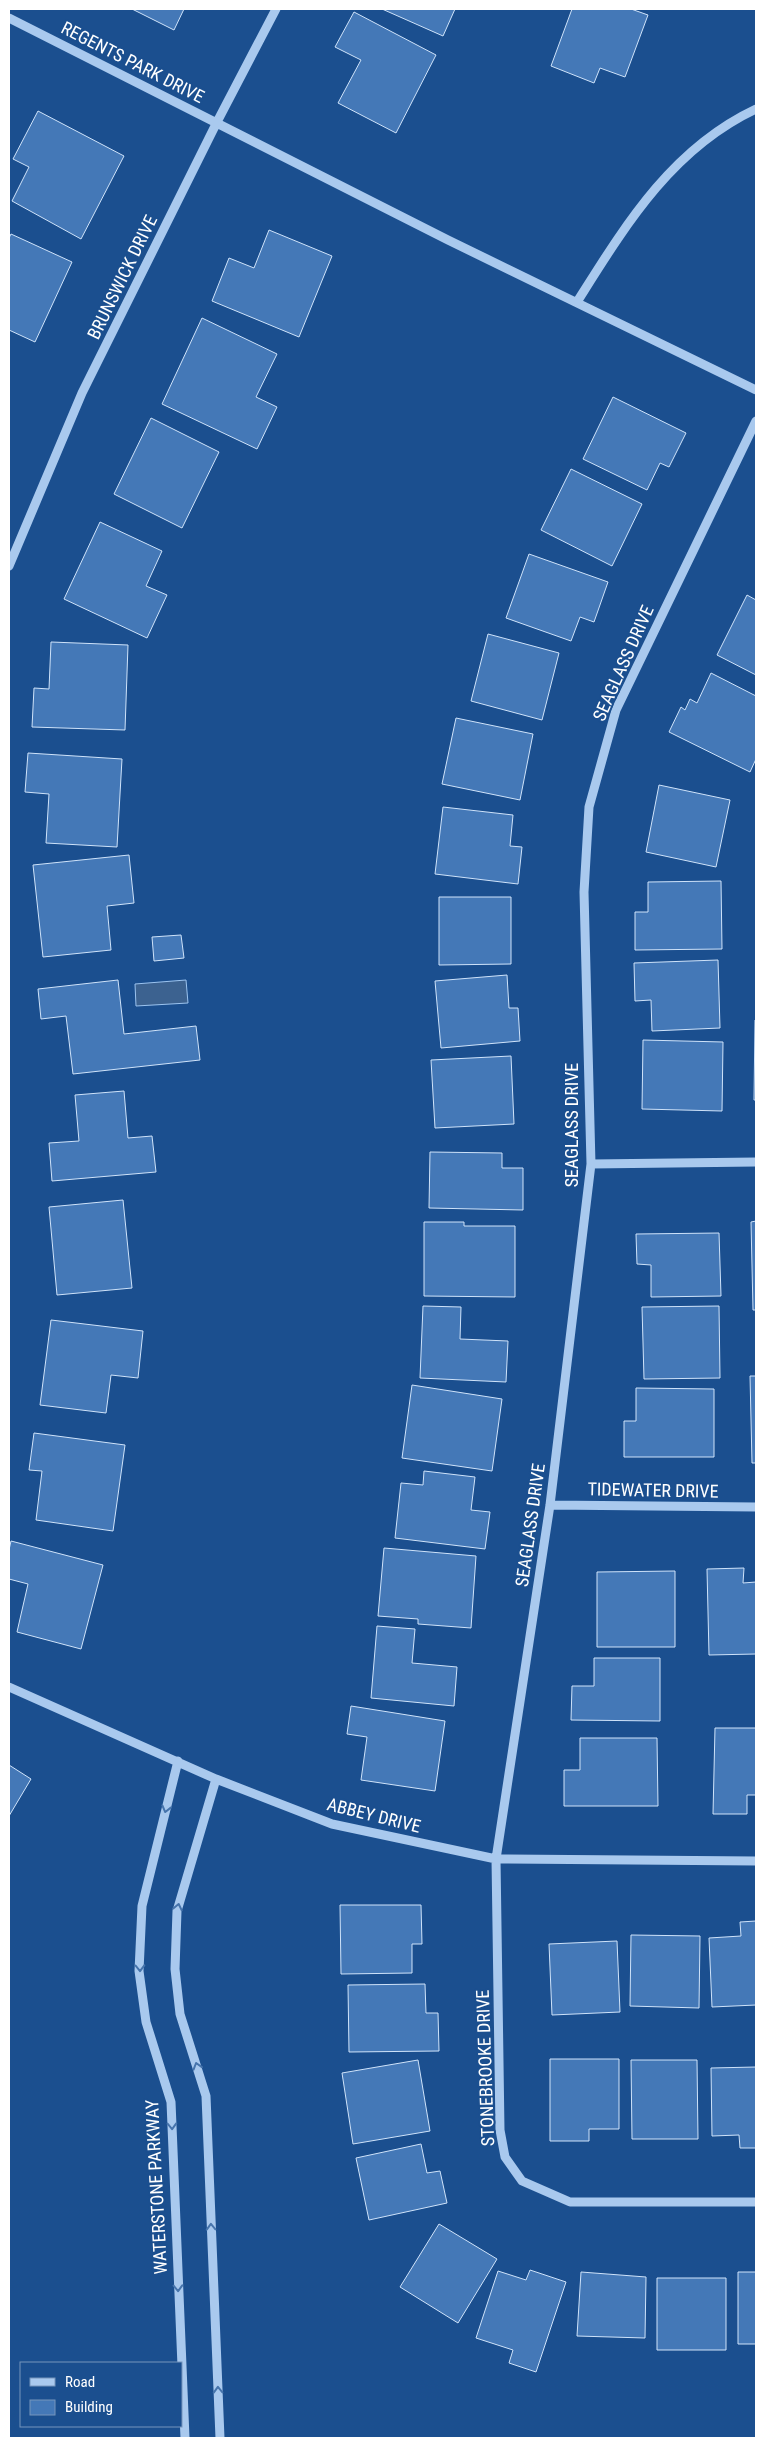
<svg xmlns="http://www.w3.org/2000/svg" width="765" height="2447" viewBox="0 0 765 2447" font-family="'Roboto Condensed',sans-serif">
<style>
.water{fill:#3c6290;stroke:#9cc4f0}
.building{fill:#4478b7;stroke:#cfe3fa}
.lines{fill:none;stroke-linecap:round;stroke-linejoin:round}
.minor{stroke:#a9c9ee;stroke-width:9}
.oneway{stroke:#4674ac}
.labels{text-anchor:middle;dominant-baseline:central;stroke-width:4;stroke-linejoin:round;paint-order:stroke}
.street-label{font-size:18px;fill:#fff;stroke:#1b4f8f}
</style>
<rect width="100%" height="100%" fill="#1b4f8f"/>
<path class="water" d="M186,980L188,1003L136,1006L135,984Z"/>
<path class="building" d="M132,9H184L174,30Z
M382,9H455L443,36Z
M572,9H631L648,15L625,77L600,68L594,83L551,66Z
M354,12L436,55L396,133L338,103L361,60L335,47Z
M38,111L124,156L81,239L12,201L29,167L13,159Z
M269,230L332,256L299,337L212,301L229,258L254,268Z
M11,234L72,262L35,342L9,330V238Z
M202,318L277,354L256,397L277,407L257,449L162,404Z
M613,397L686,433L669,467L660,463L647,490L583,459Z
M151,418L219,452L182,528L114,494Z
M571,469L642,504L612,566L541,530Z
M100,522L162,551L146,586L167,595L147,638L64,599Z
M529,554L608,582L594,622L580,617L571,641L506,618Z
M747,595L756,600V675L717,655Z
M488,634L559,653L542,720L471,701Z
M51,642L128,645L125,730L32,727L34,688L49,689Z
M711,673L756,696V759L750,772L669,732L681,707L685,710L690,699L697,703Z
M456,718L533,734L520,800L442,784Z
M28,753L122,759L117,847L46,843L49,794L25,792Z
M659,785L730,800L716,867L646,852Z
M443,807L513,815L510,846L522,847L518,884L435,874Z
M129,855L134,903L107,906L111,950L43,957L33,865Z
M721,881L722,949L635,950V912H648V882Z
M439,897H511V964L439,965Z
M181,935L184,958L154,961L152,937Z
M718,960L720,1028L652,1031L651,1000L635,1001L634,963Z
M507,975L509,1008H518L520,1041L441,1048L435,981Z
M118,980L124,1034L196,1026L200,1060L73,1074L66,1016L41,1019L38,989Z
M755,1020H756V1100H754Z
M643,1040L723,1042L722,1111L642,1109Z
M511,1056L514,1124L435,1128L431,1060Z
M124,1091L128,1138L152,1136L156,1172L52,1181L49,1143L79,1141L75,1095Z
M430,1152L502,1153V1168H523V1210L429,1208Z
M123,1200L132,1288L57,1295L49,1207Z
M756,1221V1310H753L751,1222Z
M424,1222H464V1226H515V1297L424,1296Z
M719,1233L721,1296L651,1297V1265L637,1264L636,1234Z
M423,1306L461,1307L460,1339L508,1341L506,1382L420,1378Z
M719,1306L720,1378L644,1379L642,1307Z
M51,1320L143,1331L138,1378L111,1375L106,1413L40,1405Z
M750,1376H756V1463H752Z
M412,1385L502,1399L492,1471L402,1458Z
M636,1388L714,1389V1457H624V1421H636Z
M34,1433L125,1445L113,1531L36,1520L42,1471L29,1470Z
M424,1471L475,1477L471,1510L490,1512L485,1549L395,1538L401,1483L423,1485Z
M11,1541L103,1565L81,1649L17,1632L28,1584L9,1579V1550Z
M384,1548L476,1556L471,1628L418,1624V1619L378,1616Z
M744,1568L743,1583L756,1582V1654L709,1655L707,1569Z
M675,1571V1647H597V1572Z
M377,1626L415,1629L412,1663L457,1667L454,1706L371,1698Z
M594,1658H660V1721L571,1720L572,1686H594Z
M351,1706L445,1721L435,1791L361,1780L367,1737L347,1734Z
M715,1728H756V1795H747V1814H713Z
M580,1738H657L658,1806H564V1770H580Z
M9,1765L31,1779L9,1816Z
M340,1905H421L422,1944H412V1973L341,1974Z
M756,1921V2005L712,2007L709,1938L741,1936L740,1922Z
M631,1935L700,1936L699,2008L630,2006Z
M617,1941L620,2012L552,2015L549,1944Z
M425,1984L426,2013H438L439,2051L349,2052L348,1985Z
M550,2059H619V2129H589V2141H550Z
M418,2060L430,2131L353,2144L342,2073Z
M631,2060H697L698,2139H632Z
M756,2067V2148H740L739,2135L712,2136L711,2068Z
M421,2144L427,2173L440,2171L447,2203L369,2220L356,2158Z
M439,2224L497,2259L458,2323L400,2287Z
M530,2270L566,2282L536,2372L509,2363L513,2350L476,2338L498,2271L526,2280Z
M581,2272L646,2277L645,2338L577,2336Z
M738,2272H756V2344H738Z
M657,2278H726V2350H657Z"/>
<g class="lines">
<path class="minor" d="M9,18L448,240L756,390
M577,302C625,226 671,149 756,109
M756,421L616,710L589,807L584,892L591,1164L550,1505L496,1859L500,2130L505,2157L522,2181L570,2202H756
M9,566L82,393L217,122L276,9
M591,1164L756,1162
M550,1505L756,1507
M9,1687L216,1779L332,1824L496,1859L756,1861
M178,1761L142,1906L139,1971L146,2022L171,2102L185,2438
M216,1779L177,1911L175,1969L180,2014L206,2096L220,2438"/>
</g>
<defs><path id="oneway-chevron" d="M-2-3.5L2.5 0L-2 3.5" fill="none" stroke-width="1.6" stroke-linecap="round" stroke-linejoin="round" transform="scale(1.25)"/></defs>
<g class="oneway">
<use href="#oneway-chevron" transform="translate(166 1809) rotate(104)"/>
<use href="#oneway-chevron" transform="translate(178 1907) rotate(-78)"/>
<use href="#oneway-chevron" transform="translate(140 1968) rotate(89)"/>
<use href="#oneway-chevron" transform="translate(197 2066) rotate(-107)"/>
<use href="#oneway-chevron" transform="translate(172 2126) rotate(88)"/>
<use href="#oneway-chevron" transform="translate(211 2227) rotate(-92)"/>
<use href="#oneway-chevron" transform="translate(178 2288) rotate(88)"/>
<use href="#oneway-chevron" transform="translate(218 2390) rotate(-92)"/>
</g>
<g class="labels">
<g class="street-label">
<text transform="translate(133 62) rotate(27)">REGENTS PARK DRIVE</text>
<text transform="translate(122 277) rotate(-64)">BRUNSWICK DRIVE</text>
<text transform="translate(623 663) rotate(-66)">SEAGLASS DRIVE</text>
<text transform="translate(571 1125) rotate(-90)">SEAGLASS DRIVE</text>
<text transform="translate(653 1490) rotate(1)">TIDEWATER DRIVE</text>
<text transform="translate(530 1525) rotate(-82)">SEAGLASS DRIVE</text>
<text transform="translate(374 1815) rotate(14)">ABBEY DRIVE</text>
<text transform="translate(485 2068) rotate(-92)">STONEBROOKE DRIVE</text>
<text transform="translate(156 2187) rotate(-93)">WATERSTONE PARKWAY</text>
</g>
</g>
<rect width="765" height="2447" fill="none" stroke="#ffffff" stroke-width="20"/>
<rect x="20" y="2362" width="162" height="65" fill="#1b4f8f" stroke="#7695bc"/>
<rect x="30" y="2378" width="25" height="8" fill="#a9c9ee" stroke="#7695bc"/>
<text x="65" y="2387" font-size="15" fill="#ffffff">Road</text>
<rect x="30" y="2400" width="25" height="15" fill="#4478b7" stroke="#7695bc"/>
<text x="65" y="2412" font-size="15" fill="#ffffff">Building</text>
</svg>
